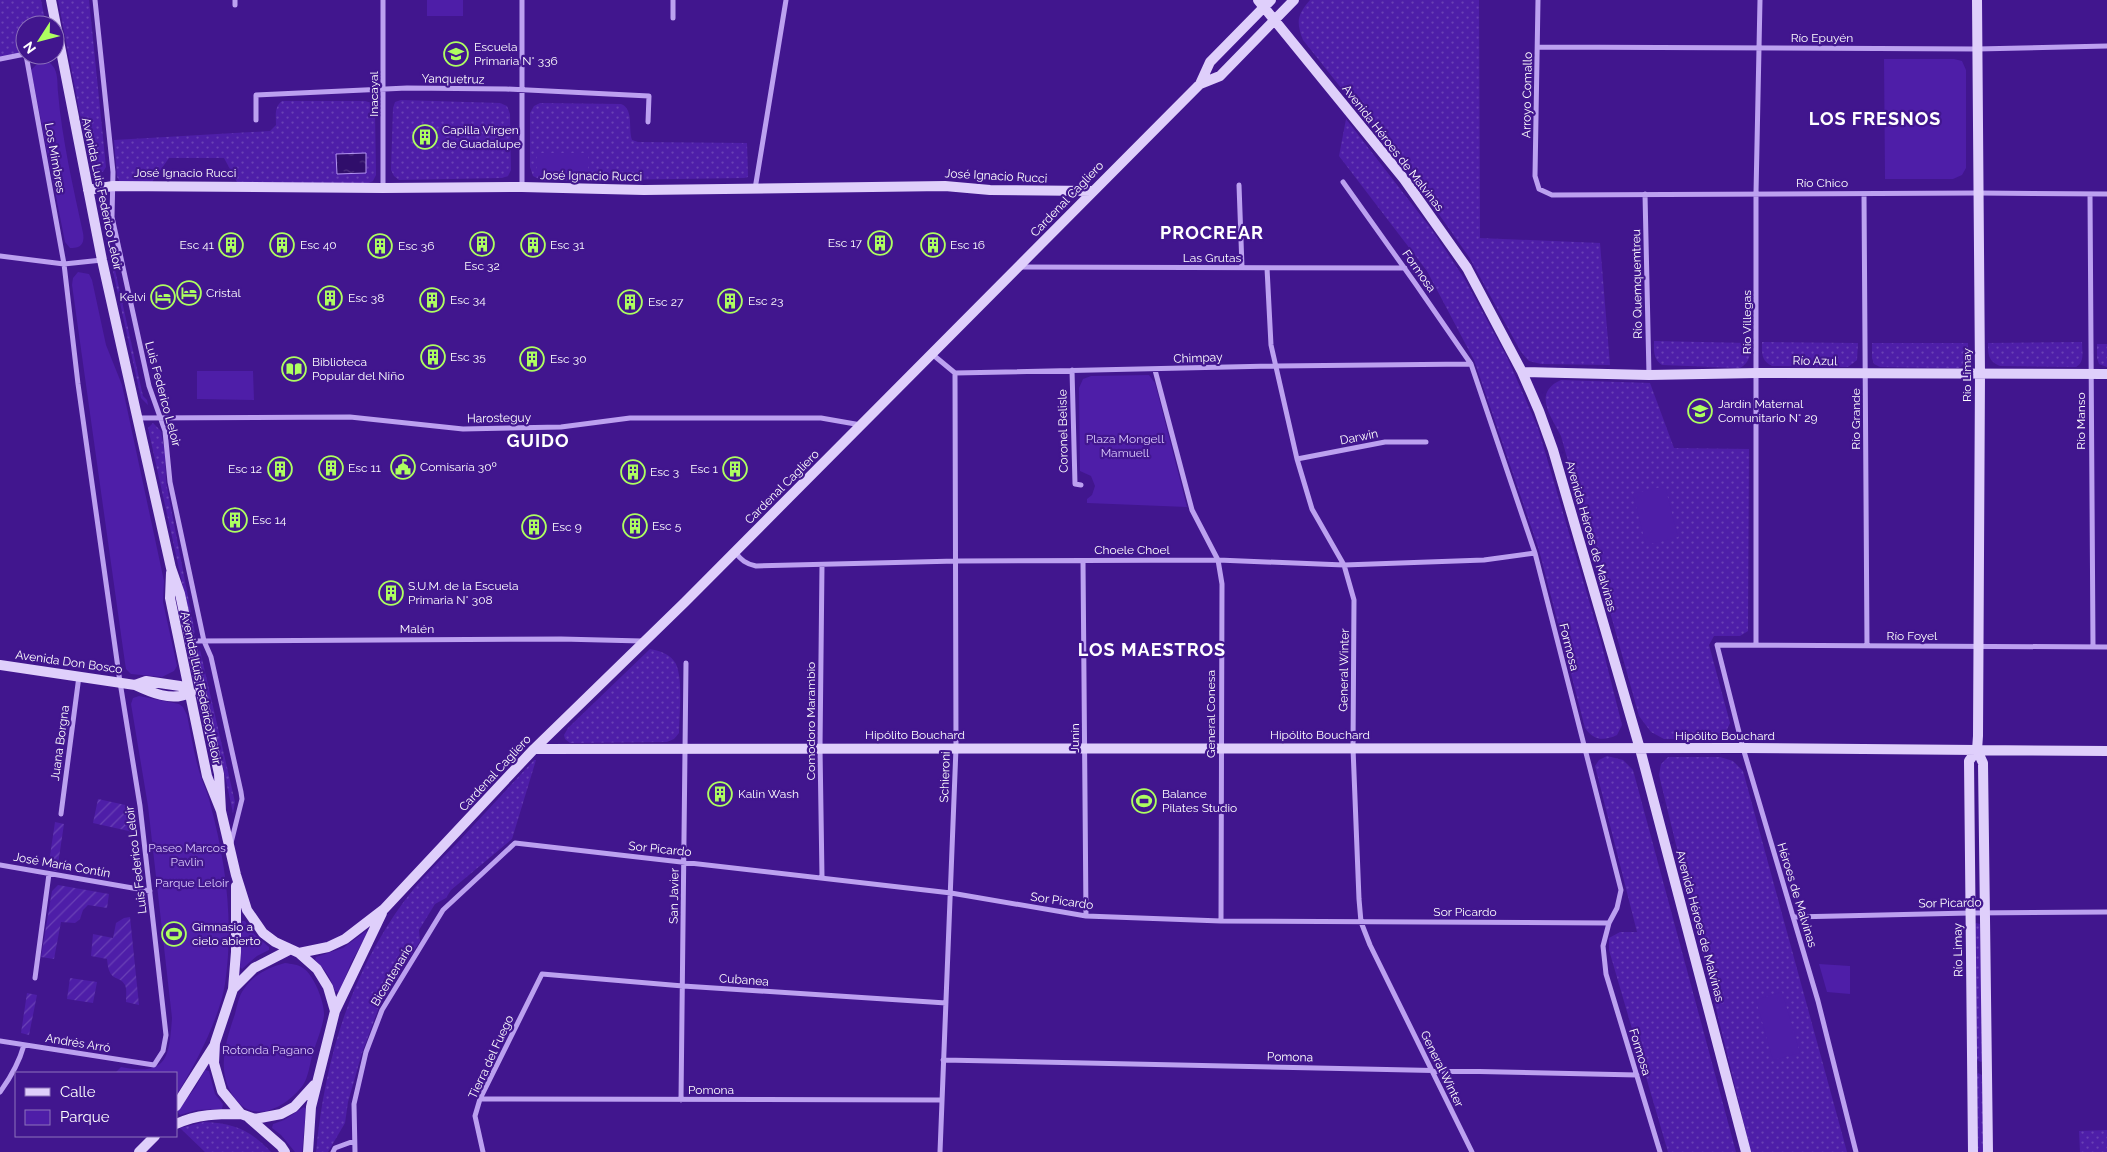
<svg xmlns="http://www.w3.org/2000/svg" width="2107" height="1152" viewBox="0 0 2107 1152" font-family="Raleway,sans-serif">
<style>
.grass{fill:url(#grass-dots)}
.park{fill:#4e1ea8}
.garden{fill:url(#garden-furrows)}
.water{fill:url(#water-ripples);stroke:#b394f2}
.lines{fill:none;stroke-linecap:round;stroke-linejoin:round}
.street{stroke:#bca1f0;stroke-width:5}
.secondary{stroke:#dfcffb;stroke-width:10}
.labels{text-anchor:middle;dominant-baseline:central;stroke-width:4.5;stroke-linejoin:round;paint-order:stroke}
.street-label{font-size:12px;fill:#fff;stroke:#41168e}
.poi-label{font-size:12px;fill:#fff;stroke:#41168e;text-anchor:start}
.park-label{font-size:12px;fill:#d9c8fb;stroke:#41168e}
.district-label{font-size:18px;font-weight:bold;letter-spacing:1px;fill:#fff;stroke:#41168e}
</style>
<defs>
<pattern id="grass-dots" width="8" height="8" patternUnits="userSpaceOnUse" patternTransform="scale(1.25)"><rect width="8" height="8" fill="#4e1ea8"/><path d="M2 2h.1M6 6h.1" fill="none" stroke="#6940b5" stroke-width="1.8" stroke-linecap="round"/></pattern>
<pattern id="garden-furrows" width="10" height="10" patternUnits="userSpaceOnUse" patternTransform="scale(1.25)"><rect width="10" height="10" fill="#4e1ea8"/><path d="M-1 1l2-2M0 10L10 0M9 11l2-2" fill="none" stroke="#6940b5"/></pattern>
<pattern id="water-ripples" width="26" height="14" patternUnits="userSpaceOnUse" patternTransform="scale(1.25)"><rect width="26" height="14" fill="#300e6b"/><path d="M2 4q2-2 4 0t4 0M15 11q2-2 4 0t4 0" fill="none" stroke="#4f3281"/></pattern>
</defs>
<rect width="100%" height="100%" fill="#41168e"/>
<path class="grass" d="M0,0H41L46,25H25V55L0,59Z
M58,0H89L106,167L103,172L94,171L90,166Z
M1310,0H1479L1480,238L1600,243L1610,365L1541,364L1529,361L1521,352L1469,257L1419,186L1303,40C1296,22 1297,15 1310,0Z
M401,100L500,103L507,106L510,114L511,170L508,176L502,178L399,180L394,176L391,170L393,108L395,102Z
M282,101H365L372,103L375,111L376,175L373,181L366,184L237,182L224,158H169L150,185L120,182L117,177L114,140L270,131L276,125C276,116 274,107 282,101Z
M540,103L621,104C634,109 628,128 632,140L638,142L747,143L748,177L744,178L543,181L533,176L530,167V113L534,106Z
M1346,119L1432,230L1464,278L1507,357L1538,428L1600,638L1622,725L1617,735C1604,741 1594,741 1585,728L1539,550L1474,360L1427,271L1339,156Z
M106,214V229L143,396L147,400L148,405L141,398L103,226Z
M1654,341L1750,343C1750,354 1751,362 1740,368L1662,365C1653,359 1654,351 1654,341Z
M1762,342L1858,343L1857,360L1848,367L1772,366C1761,360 1762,354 1762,342Z
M2082,342C2082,352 2085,362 2076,367L2000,366C1988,361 1988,354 1988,343Z
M1872,343H1968C1968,353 1969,362 1959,368L1880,367L1874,364L1872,358Z
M2097,344H2107V367L2099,364L2097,358Z
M1561,380L1650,383L1674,448L1749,449L1748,631L1740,636H1714L1709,645L1730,723L1725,734L1716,739H1664L1651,732L1639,716L1561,436C1551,416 1532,393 1561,380Z
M153,423L161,431L165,453L166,482L195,633L193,632L148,428Z
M650,649C659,651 668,653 674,661C684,673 679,716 679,733L674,739L667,742L570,743L565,739L564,735L568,728Z
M200,650L235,802L233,813L198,652Z
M1607,756L1623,760L1633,770L1736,1152H1668L1609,950V938L1620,932H1637L1595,766L1599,760Z
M1668,757H1720L1733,761L1743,771L1847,1152H1751L1659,775L1661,764Z
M534,760H536L512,839L451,890L446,898L435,904L419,930L420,941L379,1007L362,1053L348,1102L345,1123L328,1152H316C325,1060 349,976 405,900C421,879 440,860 459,841C484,814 509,787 534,760Z
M1976,923L1980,924L1983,1060L1981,1062L1977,1060L1975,924Z
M1978,1073L1982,1075L1985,1152H1978L1977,1075Z
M204,1122C234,1123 250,1130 271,1152H205L180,1128Z
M2107,1130V1152H2080L2079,1131Z"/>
<path class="park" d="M427,0H463V16H427Z
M1884,59H1954L1962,61L1966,70V168L1962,175L1953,179H1885Z
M47,61C59,68 57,80 58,92C62,140 73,186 83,233C85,243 81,249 70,248L65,242L31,70L38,63Z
M537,153H588V173L537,174Z
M78,272L89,274L92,280L106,345L122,385L164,581L163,602L177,666L174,671L162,677L131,674L126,669L125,663L72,285L73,278Z
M197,371H253L254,400L197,399Z
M1149,375L1155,383L1187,507L1087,503V499L1092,495L1095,486L1091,476L1080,471L1079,388L1083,379L1091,376Z
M1665,486L1678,537L1646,545L1633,494Z
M139,696L179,704L183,707L187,715C191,734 194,755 200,774C203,784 208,793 210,803C226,862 234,923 225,984C219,1020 195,1065 176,1096V1073H115L121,1067C167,1076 169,1059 172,1018L148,806L131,704L133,698Z
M242,921H245L255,935L269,947V950L257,956L242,969L240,967Z
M366,931L367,933L351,963L339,992L335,991C331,978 325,969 315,960L316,957L343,948Z
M285,963C291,964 298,964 303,968C314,975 325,1003 324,1016C322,1029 316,1043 312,1056C310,1064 308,1078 303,1085C290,1103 259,1124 239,1103C214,1077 225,1043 235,1014C237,1006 239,995 244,989C253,975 269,967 285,963Z
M1819,964L1850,966V994L1827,992Z
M1782,992L1800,1053L1773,1060L1756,1000Z
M205,1070L209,1071L215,1094L223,1104L222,1109L197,1110L180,1115L177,1111L195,1088Z
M304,1107L306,1109L302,1152H295L281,1135L272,1128L273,1124L284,1120Z"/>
<path class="garden" d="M98,799L130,806L133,832L93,823Z
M55,822L64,824L57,871L48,869Z
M58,885L109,894L107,908L88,905L83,910L80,919L75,923L61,922L54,959L41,957L52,891Z
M130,917L139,1005L126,1002C126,996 127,989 125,985C119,974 109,984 107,959L91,956L93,934L113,938L116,923L124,918Z
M70,978L97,982L93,1003L67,999Z
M27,993L37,995L29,1035L21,1033Z"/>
<path class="water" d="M366,153V173L337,174L336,154Z"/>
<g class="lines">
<path class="street" d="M95,0L113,172L112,217L149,386L165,431L170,482L204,641L211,657L241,792L242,799L231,843
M235,0V5
M383,0V188
M522,0V187
M673,0V18
M1538,0L1535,176L1539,189L1552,195L1978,193L2107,194
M1538,47L1977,49L2107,46
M0,59L25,54
M256,120V95L407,88L506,89L649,96L648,122
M1343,182L1415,283L1471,364L1535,553L1621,890L1617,908L1609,923L1603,946L1606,974L1660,1152
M1239,185L1242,267
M755,189L786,0
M1645,194L1649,375
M1864,194L1867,645
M2090,194L2093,647
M0,256L64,264L102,260
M1019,267L1405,268
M1267,268L1271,345L1297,459L1312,509L1344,565L1354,600L1353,748L1359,899L1361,922L1370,945L1472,1152
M932,354L955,373L1276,366L1471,364
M1072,370L1075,484L1081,485
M1155,370L1192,510L1218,560L1222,584L1221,921
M137,418L350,417L463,429L561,427L630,418H821L861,425
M1297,459L1385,442H1426
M735,552C741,560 746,564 756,566L957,561L1218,560L1344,565L1484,560L1535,553
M1083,561L1086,916
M190,641L561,639L642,641
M1756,645V193L1760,0
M61,814L79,676
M0,865L150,891
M822,877L820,748L822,565
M1793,917L1970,913L2107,912
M35,978L49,874
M0,1041L154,1065L163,1051L166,1035L140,806L120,682L78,384L64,264L26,55
M943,1060L1637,1075
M0,1092C11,1077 19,1063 24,1045
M480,1099L942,1100
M681,1100L686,663
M333,1152L335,1148L354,1141
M355,1152L354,1104L366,1052L382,1010L443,910L515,843L951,893L1086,916L1221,921L1609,923
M483,1152L475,1116L480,1099L542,974L683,986L946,1003
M940,1152L956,748L955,373
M1856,1152L1818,1001L1743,748L1717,645L2107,647"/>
<path class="secondary" d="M51,0L102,260L171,568L180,594L219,774L221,811
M1258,0L1404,179L1467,268L1522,372L1539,411L1553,450L1640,749L1746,1152
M1200,84L1220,76L1294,0
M88,190L113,186L383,188L522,187L644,190L945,186L990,190L1093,191
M1522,372L1649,375L1757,373L2107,374
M171,573L170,598L207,776L221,811L236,875L247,910L263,933L275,942L299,953L317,969L328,987L335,1011L311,1107L308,1152
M0,665L135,685C150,692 172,702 189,693
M135,685L146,681L180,686L191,693
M534,749L1743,748L2107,751
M1977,750L1983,763L1988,1152
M289,950L254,968L233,989L215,1043L214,1063L222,1091L241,1114L255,1119L281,1114L294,1107L314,1085
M299,953L328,947L345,939L384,909L534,749L685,602L1200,84L1210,62L1271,0
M233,989L236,952V886
M335,1011L382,913
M176,1106L214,1046
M249,1118L281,1146L285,1152
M176,1124C198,1114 217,1114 241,1114
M139,1152L155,1136
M1973,1152L1969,761L1977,750L1978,736L1980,374L1977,0"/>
</g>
<defs>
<g id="school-ring" transform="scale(1.25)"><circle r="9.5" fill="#41168e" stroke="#aeff60" stroke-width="1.5"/><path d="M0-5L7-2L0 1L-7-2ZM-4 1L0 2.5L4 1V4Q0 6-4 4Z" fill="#aeff60"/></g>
<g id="building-ring" transform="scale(1.25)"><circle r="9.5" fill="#41168e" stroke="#aeff60" stroke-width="1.5"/><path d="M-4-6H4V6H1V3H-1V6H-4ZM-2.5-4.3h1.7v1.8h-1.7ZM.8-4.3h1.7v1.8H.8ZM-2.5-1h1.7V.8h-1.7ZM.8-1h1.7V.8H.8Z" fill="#aeff60"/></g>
<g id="hotel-ring" transform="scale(1.25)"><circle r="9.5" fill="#41168e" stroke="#aeff60" stroke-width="1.5"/><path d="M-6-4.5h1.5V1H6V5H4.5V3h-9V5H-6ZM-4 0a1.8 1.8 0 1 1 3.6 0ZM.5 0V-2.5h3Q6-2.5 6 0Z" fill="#aeff60"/></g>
<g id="library-ring" transform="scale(1.25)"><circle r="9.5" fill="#41168e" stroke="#aeff60" stroke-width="1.5"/><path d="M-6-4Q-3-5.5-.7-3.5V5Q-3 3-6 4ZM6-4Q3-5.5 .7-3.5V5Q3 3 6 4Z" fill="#aeff60"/></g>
<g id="civic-ring" transform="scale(1.25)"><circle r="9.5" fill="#41168e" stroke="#aeff60" stroke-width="1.5"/><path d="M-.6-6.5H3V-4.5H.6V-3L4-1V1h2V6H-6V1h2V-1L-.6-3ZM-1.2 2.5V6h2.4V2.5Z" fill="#aeff60"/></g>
<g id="stadium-ring" transform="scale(1.25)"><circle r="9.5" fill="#41168e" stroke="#aeff60" stroke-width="1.5"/><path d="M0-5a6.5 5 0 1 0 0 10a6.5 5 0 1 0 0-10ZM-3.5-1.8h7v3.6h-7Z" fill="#aeff60"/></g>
</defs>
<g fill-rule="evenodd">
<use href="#school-ring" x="456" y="54"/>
<use href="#building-ring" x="425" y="137"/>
<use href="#building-ring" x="880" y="243"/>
<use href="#building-ring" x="482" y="244"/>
<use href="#building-ring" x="231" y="245"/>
<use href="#building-ring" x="282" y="245"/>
<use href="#building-ring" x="533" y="245"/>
<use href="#building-ring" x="933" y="245"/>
<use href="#building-ring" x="380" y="246"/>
<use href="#hotel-ring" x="189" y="293"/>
<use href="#hotel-ring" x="163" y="297"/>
<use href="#building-ring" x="330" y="298"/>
<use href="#building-ring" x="432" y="300"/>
<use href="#building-ring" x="730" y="301"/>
<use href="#building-ring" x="630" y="302"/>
<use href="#building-ring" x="433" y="357"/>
<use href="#building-ring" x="532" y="359"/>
<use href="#library-ring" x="294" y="369"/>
<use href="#school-ring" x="1700" y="411"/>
<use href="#civic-ring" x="403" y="467"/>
<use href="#building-ring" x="331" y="468"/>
<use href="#building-ring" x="280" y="469"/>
<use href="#building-ring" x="735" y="469"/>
<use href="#building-ring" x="633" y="472"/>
<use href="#building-ring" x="235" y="520"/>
<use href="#building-ring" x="635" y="526"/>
<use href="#building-ring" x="534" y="527"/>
<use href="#building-ring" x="391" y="593"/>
<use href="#building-ring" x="720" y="794"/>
<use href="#stadium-ring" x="1144" y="801"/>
<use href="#stadium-ring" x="174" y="934"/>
</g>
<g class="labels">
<g class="street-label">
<text x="1822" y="38">Río Epuyén</text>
<text transform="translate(453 79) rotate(1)">Yanquetruz</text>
<text transform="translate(374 94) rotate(-90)">Inacayal</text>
<text transform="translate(1527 95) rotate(-89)">Arroyo Comallo</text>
<text transform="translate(1393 148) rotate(52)">Avenida Héroes de Malvinas</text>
<text transform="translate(55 158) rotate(80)">Los Mimbres</text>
<text x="185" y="173">José Ignacio Rucci</text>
<text transform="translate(591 176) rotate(1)">José Ignacio Rucci</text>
<text transform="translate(996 176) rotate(3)">José Ignacio Rucci</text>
<text x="1822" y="183">Río Chico</text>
<text transform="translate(102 194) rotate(78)">Avenida Luis Federico Leloir</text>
<text transform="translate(1067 199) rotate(-46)">Cardenal Cagliero</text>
<text x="1212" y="258">Las Grutas</text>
<text transform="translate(1419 271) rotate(55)">Formosa</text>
<text transform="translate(1637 284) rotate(-91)">Río Quemquemtreu</text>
<text transform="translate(1747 322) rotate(-90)">Río Villegas</text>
<text transform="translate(1198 358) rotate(-2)">Chimpay</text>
<text transform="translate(1815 361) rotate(1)">Río Azul</text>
<text transform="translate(1967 375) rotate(-90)">Río Limay</text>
<text transform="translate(163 394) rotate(75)">Luis Federico Leloir</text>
<text transform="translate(499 418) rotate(-1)">Harosteguy</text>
<text transform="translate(1856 419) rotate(-90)">Río Grande</text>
<text transform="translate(2081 421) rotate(-90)">Río Manso</text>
<text transform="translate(1063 431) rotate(-91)">Coronel Belisle</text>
<text transform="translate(1359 437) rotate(-11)">Darwin</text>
<text transform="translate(782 487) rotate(-45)">Cardenal Cagliero</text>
<text transform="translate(1591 536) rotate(74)">Avenida Héroes de Malvinas</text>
<text x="1132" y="550">Choele Choel</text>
<text x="417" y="629">Malén</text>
<text x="1912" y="636">Río Foyel</text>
<text transform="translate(1569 647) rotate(76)">Formosa</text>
<text transform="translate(69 662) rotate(8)">Avenida Don Bosco</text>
<text transform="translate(1344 670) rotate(-89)">General Winter</text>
<text transform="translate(201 688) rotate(78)">Avenida Luis Federico Leloir</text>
<text transform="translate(1211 714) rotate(-90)">General Conesa</text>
<text transform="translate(811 721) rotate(-90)">Comodoro Marambio</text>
<text x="915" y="735">Hipólito Bouchard</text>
<text x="1320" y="735">Hipólito Bouchard</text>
<text x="1725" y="736">Hipólito Bouchard</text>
<text transform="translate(1075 738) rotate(-90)">Junín</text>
<text transform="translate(60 743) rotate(-82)">Juana Borgna</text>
<text transform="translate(495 773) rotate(-47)">Cardenal Cagliero</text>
<text transform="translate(945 777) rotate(-88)">Schieroni</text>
<text transform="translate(660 849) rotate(6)">Sor Picardo</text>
<text transform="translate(136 860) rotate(-97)">Luis Federico Leloir</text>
<text transform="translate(62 865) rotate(10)">José María Contín</text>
<text transform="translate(1797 895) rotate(73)">Héroes de Malvinas</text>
<text transform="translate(674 896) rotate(-89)">San Javier</text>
<text transform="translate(1062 901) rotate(8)">Sor Picardo</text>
<text transform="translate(1950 903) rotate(-1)">Sor Picardo</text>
<text x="1465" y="912">Sor Picardo</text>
<text transform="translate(1700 926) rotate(75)">Avenida Héroes de Malvinas</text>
<text transform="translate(1958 950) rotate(-91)">Río Limay</text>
<text transform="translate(392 975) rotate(-59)">Bicentenario</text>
<text transform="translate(744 980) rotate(4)">Cubanea</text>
<text transform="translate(78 1043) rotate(9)">Andrés Arró</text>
<text transform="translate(1640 1052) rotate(73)">Formosa</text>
<text transform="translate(491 1057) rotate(-65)">Tierra del Fuego</text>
<text transform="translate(1290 1057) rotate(1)">Pomona</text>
<text transform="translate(1442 1069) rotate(64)">General Winter</text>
<text x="711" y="1090">Pomona</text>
</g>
<g class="poi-label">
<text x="474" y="47">Escuela<tspan x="474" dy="14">Primaria N° 336</tspan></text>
<text x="442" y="130">Capilla Virgen<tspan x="442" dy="14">de Guadalupe</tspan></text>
<text x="862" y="243" text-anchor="end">Esc 17</text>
<text x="214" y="245" text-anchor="end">Esc 41</text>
<text x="300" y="245">Esc 40</text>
<text x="550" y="245">Esc 31</text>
<text x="950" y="245">Esc 16</text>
<text x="398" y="246">Esc 36</text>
<text x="482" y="266" text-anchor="middle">Esc 32</text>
<text x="206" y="293">Cristal</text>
<text x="146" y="297" text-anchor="end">Kelvi</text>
<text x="348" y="298">Esc 38</text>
<text x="450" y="300">Esc 34</text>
<text x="748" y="301">Esc 23</text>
<text x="648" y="302">Esc 27</text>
<text x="450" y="357">Esc 35</text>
<text x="550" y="359">Esc 30</text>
<text x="312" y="362">Biblioteca<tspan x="312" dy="14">Popular del Niño</tspan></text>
<text x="1718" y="404">Jardín Maternal<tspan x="1718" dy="14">Comunitario N° 29</tspan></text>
<text x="420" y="467">Comisaría 30º</text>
<text x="348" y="468">Esc 11</text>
<text x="262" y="469" text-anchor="end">Esc 12</text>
<text x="718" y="469" text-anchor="end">Esc 1</text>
<text x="650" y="472">Esc 3</text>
<text x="252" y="520">Esc 14</text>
<text x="652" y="526">Esc 5</text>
<text x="552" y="527">Esc 9</text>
<text x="408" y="586">S.U.M. de la Escuela<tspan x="408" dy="14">Primaria N° 308</tspan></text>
<text x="738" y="794">Kalin Wash</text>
<text x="1162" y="794">Balance<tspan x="1162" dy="14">Pilates Studio</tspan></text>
<text x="192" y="927">Gimnasio a<tspan x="192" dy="14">cielo abierto</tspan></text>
</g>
<g class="park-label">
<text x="1125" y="439">Plaza Mongell<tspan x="1125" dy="14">Mamuell</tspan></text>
<text x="187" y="848">Paseo Marcos<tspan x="187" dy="14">Pavlin</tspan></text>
<text x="192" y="883">Parque Leloir</text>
<text x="268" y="1050">Rotonda Pagano</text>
</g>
<g class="district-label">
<text x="1875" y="118">LOS FRESNOS</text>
<text x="1212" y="232">PROCREAR</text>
<text x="538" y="440">GUIDO</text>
<text x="1152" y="649">LOS MAESTROS</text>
</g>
</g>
<rect x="15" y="1072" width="162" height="65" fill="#41168e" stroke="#8d73bb"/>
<rect x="25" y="1088" width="25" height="8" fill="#dfcffb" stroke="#8d73bb"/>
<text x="60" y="1097" font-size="15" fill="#ffffff">Calle</text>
<rect x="25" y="1110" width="25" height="15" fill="#4e1ea8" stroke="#8d73bb"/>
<text x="60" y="1122" font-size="15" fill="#ffffff">Parque</text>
<g transform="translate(40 40) rotate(234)"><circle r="24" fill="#41168e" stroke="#8d73bb"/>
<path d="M0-4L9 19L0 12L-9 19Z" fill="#aeff60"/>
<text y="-8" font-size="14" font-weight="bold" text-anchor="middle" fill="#ffffff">N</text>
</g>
</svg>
